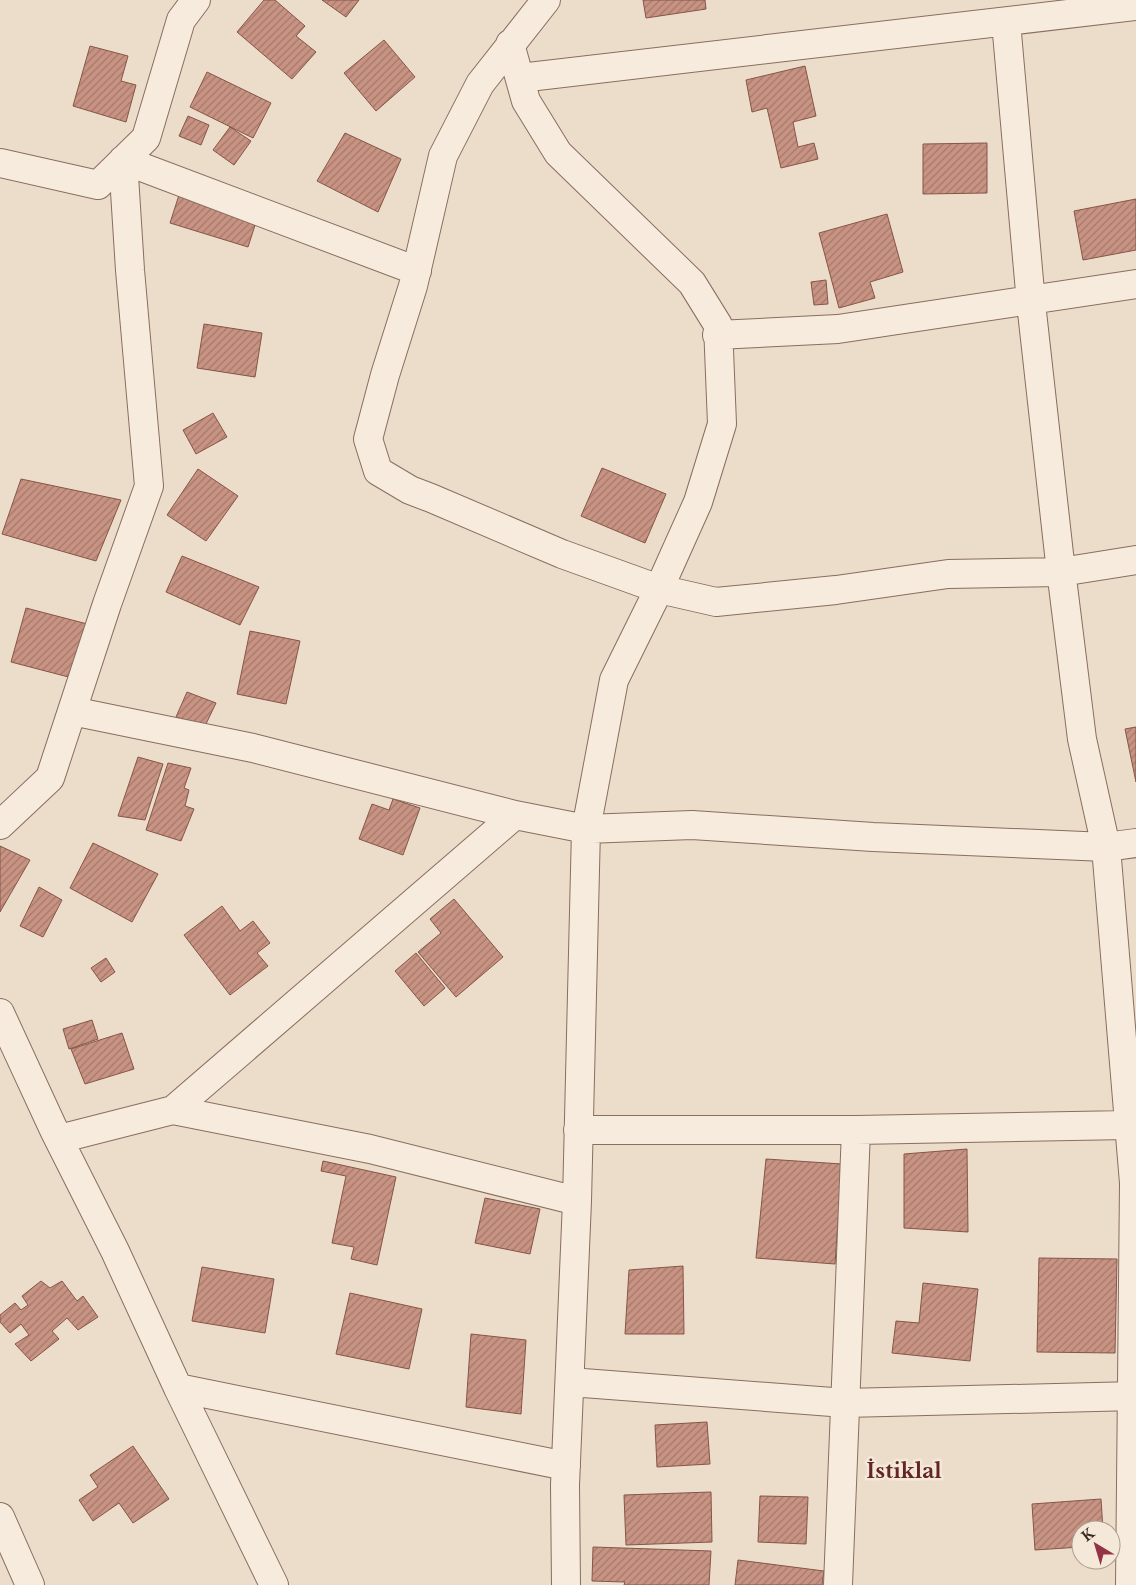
<svg xmlns="http://www.w3.org/2000/svg" width="1136" height="1585" viewBox="0 0 1136 1585" font-family="'Libre Baskerville',serif">
<style>
.building{fill:url(#building-hatch);stroke:#865547}
.lines{fill:none;stroke-linecap:round;stroke-linejoin:round}
.minor-casing{stroke:#886e5f;stroke-width:30}
.tertiary-casing{stroke:#886e5f;stroke-width:30}
.minor{stroke:#f7ebdd;stroke-width:28}
.tertiary{stroke:#f7ebdd;stroke-width:28}
.labels{text-anchor:middle;dominant-baseline:central;stroke-width:5;stroke-linejoin:round;paint-order:stroke}
.district-label{font-size:21px;font-weight:bold;fill:#632624;stroke:#f4e8d9}
</style>
<defs>
<pattern id="building-hatch" width="6" height="6" patternUnits="userSpaceOnUse" patternTransform="scale(1.25)"><rect width="6" height="6" fill="#c89383"/><path d="M-1 1l2-2M0 6l6-6M5 7l2-2" fill="none" stroke="#a3786b"/></pattern>
</defs>
<rect width="100%" height="100%" fill="#ecdcca"/>
<path class="building" d="M264,0H275L305,26L296,36L316,52L292,79L237,32Z
M322,0H359L346,17Z
M643,0H705L706,9L646,18Z
M384,40L415,77L376,111L344,73Z
M90,46L128,56L121,81L136,85L126,122L73,106Z
M805,66L816,116L793,122L798,147L814,143L818,159L781,168L767,108L752,112L746,80Z
M207,72L271,103L253,138L190,107Z
M188,116L209,125L201,145L179,136Z
M230,127L251,141L234,165L213,150Z
M345,133L401,159L378,212L317,181Z
M987,143V193L923,194V144Z
M179,195L257,219L248,247L170,223Z
M1136,199V250L1083,260L1074,211Z
M887,214L903,272L870,282L875,298L839,308L819,233Z
M826,280L828,304L814,305L811,282Z
M204,324L262,333L255,377L197,368Z
M213,413L227,437L196,454L183,430Z
M602,468L666,494L645,543L581,516Z
M198,469L238,496L206,541L167,515Z
M21,479L121,500L96,561L2,534Z
M182,556L259,587L240,625L166,592Z
M26,608L95,626L80,680L11,662Z
M250,631L300,641L286,704L237,694Z
M187,692L216,703L205,726L176,717Z
M1136,727V782L1125,729Z
M138,757L163,764L145,820L118,816Z
M168,763L191,768L184,788L189,790L185,806L194,809L181,841L146,830Z
M393,799L420,808L403,855L359,839L372,804L389,810Z
M93,843L158,874L132,922L70,888Z
M0,846L30,860L0,912Z
M39,887L62,900L43,937L20,926Z
M454,899L503,957L456,997L418,952L441,933L430,919Z
M222,906L240,931L253,921L270,943L257,953L268,966L230,995L184,935Z
M416,953L445,988L424,1006L395,971Z
M106,958L115,972L101,982L91,968Z
M92,1020L98,1039L69,1049L63,1029Z
M122,1033L134,1069L85,1084L71,1049Z
M967,1149L968,1232L904,1228V1154Z
M766,1159L842,1164L835,1264L756,1258Z
M323,1161L396,1177L377,1265L351,1259L354,1247L332,1243L346,1176L321,1171Z
M485,1198L540,1209L530,1254L475,1243Z
M1039,1258L1117,1259L1115,1353L1037,1352Z
M683,1266L684,1334H625L629,1270Z
M202,1267L274,1279L265,1333L192,1321Z
M41,1281L50,1288L62,1281L77,1301L83,1296L98,1317L78,1330L67,1318L52,1331L59,1339L31,1361L15,1344L29,1335L21,1324L10,1333L0,1322V1315L15,1303L21,1310L28,1305L22,1296Z
M923,1283L978,1289L970,1361L892,1353L896,1321L919,1323Z
M350,1293L422,1309L409,1369L336,1354Z
M471,1334L526,1340L521,1414L466,1407Z
M707,1422L710,1464L657,1467L655,1425Z
M133,1446L169,1499L133,1523L119,1503L93,1521L79,1500L98,1487L90,1475Z
M711,1492L712,1542L626,1545L624,1495Z
M760,1496L808,1497L806,1544L758,1542Z
M1101,1499L1103,1530H1081V1547L1035,1550L1032,1504Z
M593,1547L711,1551L709,1585H624L625,1582L592,1581Z
M738,1560L824,1571L822,1585H735Z"/>
<g class="lines">
<g class="minor-casing">
<path id="minor" d="M546,0L480,84L443,156L413,286L385,375L368,439L378,471L410,490L431,498L562,554L659,589L716,602L836,590L948,574L1061,572L1136,560
M1006,22L1031,303L1059,554L1082,739L1106,847L1134,1183L1130,1585
M510,44L526,101L558,153L692,283L718,325L722,424L698,502L659,589L614,680L586,829L577,1201L565,1485L566,1585
M520,78L1136,6
M0,163L98,185L146,138L181,20L196,0
M717,335L838,329L1136,284
M72,711L253,748L515,815
M0,825L50,778L107,604L149,486L130,270L123,160L417,271
M0,1013L54,1130L115,1251L178,1388L274,1585
M173,1110L370,1149L577,1201
M578,1130H856L1128,1125
M59,1139L173,1110L515,815L586,829L692,825L873,837L1106,847L1136,843
M570,1382L845,1403L1136,1396
M178,1388L566,1466
M838,1585L856,1130"/>
</g>
<g class="tertiary-casing">
<path id="tertiary" d="M0,1517L30,1585"/>
</g>
<use href="#minor" class="minor"/>
<use href="#tertiary" class="tertiary"/>
</g>
<g class="labels">
<g class="district-label">
<text x="904" y="1471">İstiklal</text>
</g>
</g>
<g transform="translate(1096 1545) rotate(322)"><circle r="24" fill="#f4e8d9" stroke="#aa9c90"/>
<path d="M0-4L9 19L0 12L-9 19Z" fill="#933345"/>
<text y="-8" font-size="14" font-weight="bold" text-anchor="middle" fill="#3a2922">K</text>
</g>
</svg>
